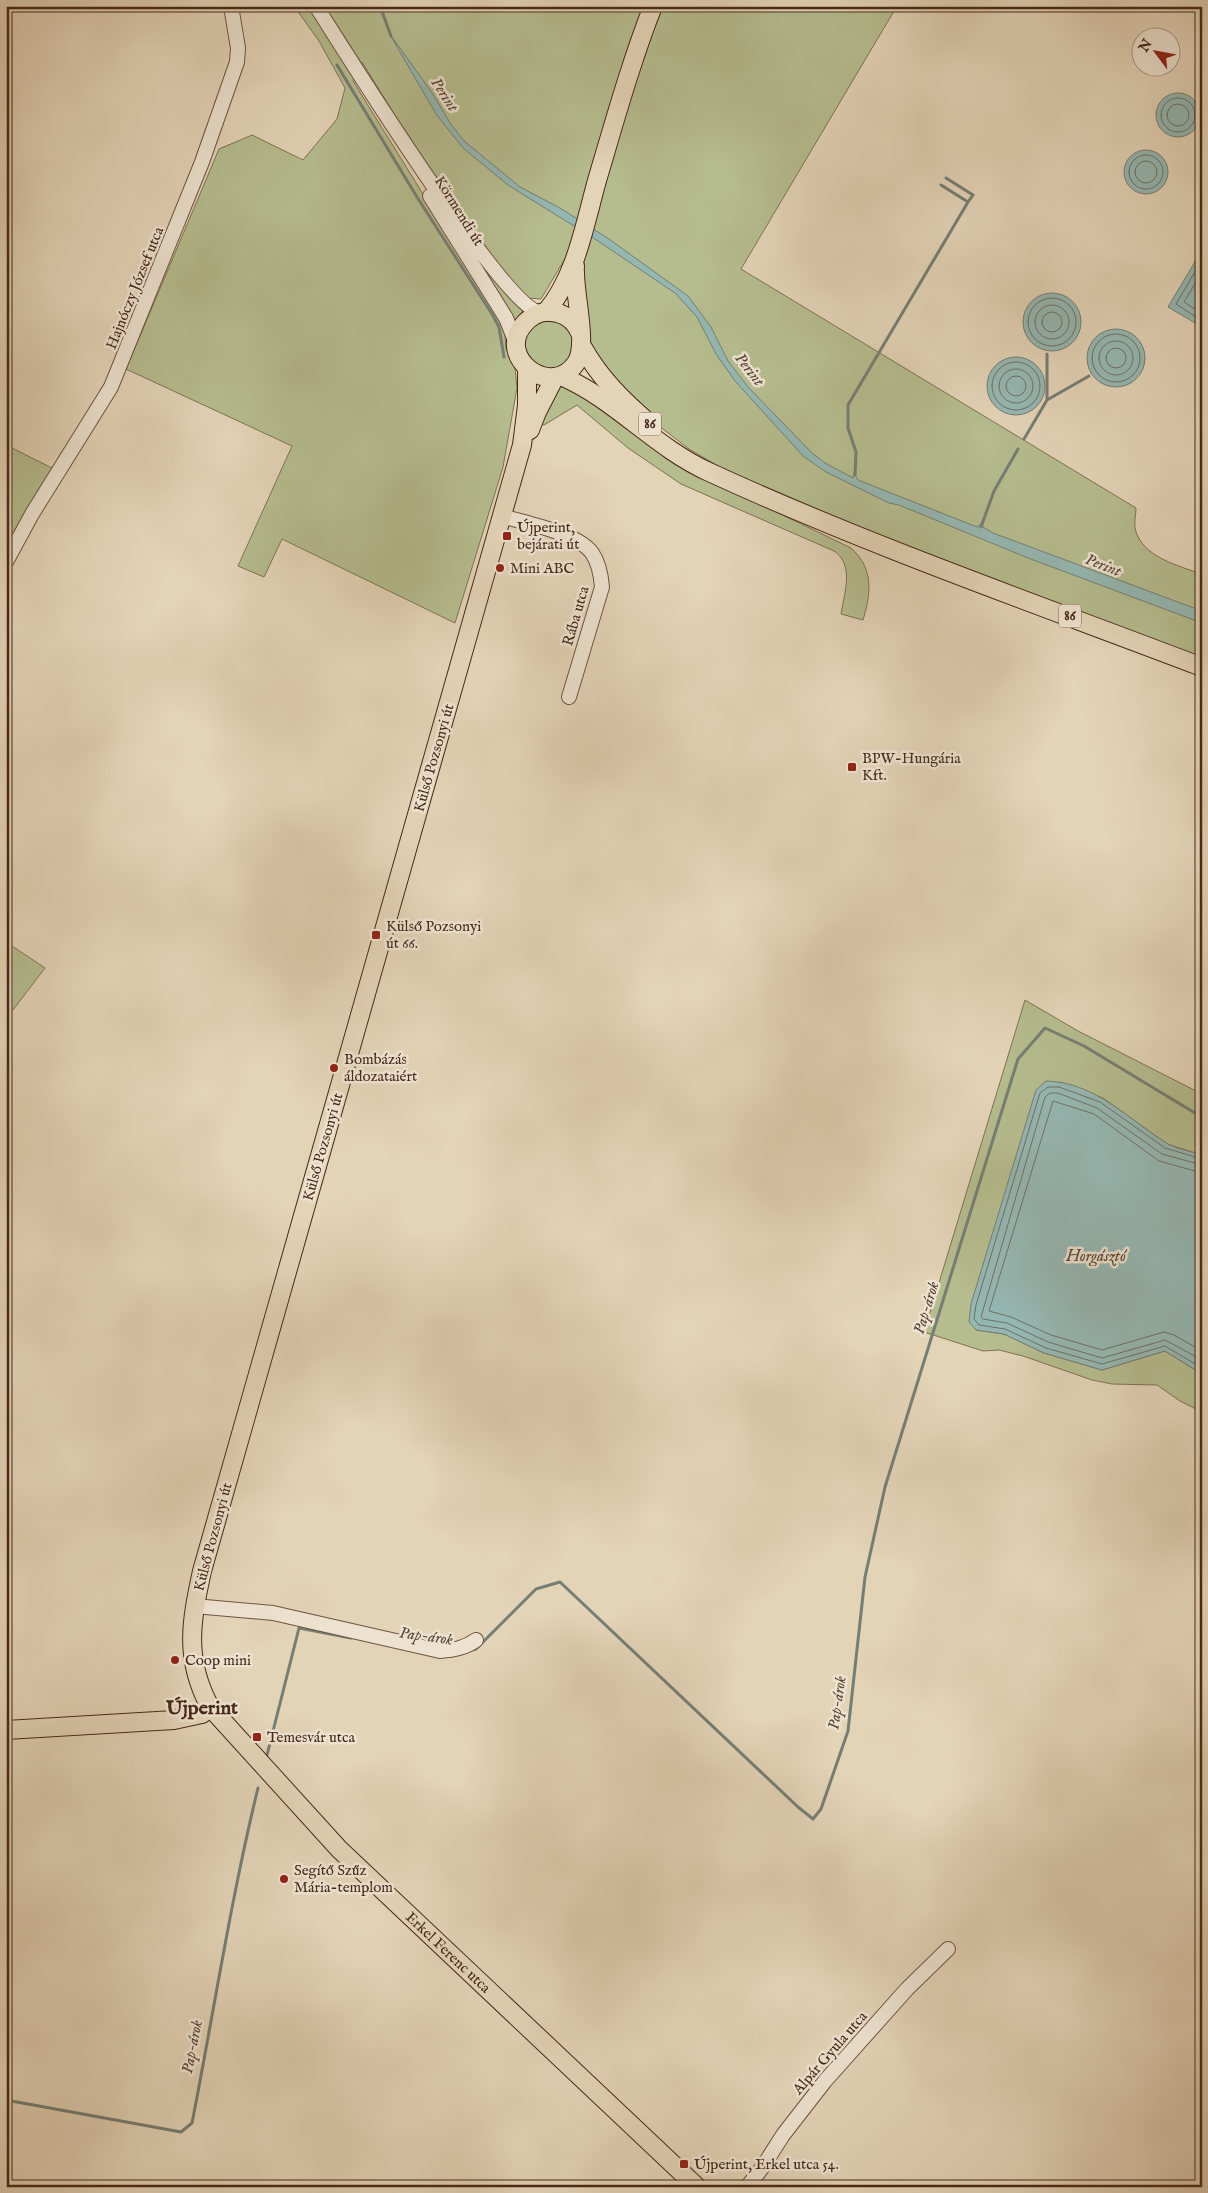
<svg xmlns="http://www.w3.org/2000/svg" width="1208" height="2193" viewBox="0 0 1208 2193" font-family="'IM FELL English',serif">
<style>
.green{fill:#b5bc8e;stroke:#7e7253}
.water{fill:#95b7b2;stroke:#767e74}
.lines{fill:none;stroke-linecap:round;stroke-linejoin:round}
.shore{stroke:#6e7065;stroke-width:1}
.stream{stroke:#767e74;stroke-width:3}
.minor-casing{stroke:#6f5440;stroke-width:16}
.major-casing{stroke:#482918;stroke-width:20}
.minor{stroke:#ede2d0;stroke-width:14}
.major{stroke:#e3d3b7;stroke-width:18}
.poi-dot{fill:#8f2418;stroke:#ede2d0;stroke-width:2}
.labels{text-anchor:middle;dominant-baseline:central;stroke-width:5;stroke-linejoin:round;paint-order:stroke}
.shield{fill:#ede2d0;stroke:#7a604f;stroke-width:1}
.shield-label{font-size:14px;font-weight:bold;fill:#482918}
.street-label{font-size:15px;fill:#482918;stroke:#ede2d0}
.poi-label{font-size:15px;fill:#482918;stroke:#ede2d0;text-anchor:start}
.water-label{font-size:16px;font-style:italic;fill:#574537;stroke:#ede2d0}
.district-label{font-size:20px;font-weight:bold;fill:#482918;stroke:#ede2d0}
</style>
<rect width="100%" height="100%" fill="#e3d3b7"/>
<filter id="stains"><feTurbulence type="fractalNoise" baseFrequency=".004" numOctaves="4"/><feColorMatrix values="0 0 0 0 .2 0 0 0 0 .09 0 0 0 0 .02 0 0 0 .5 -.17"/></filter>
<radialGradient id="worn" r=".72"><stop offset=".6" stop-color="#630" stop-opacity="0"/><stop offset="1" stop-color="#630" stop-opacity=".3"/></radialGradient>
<path class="green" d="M294,6H897L741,269L1136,508C1136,514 1134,523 1135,528C1141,557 1179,566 1202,574V661L809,509L720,467L689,449L642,413L596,364L569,252L541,299L528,298C459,230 413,143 362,62L353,81L504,325L506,349L515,367L517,388L503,467L455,623L282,539L264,577L238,566L292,446L126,369L219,149L252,135L303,160L337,119L345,88L319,41Z
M470,247L523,312L515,322Z
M555,318L560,319L577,338L567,367L536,370L522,346L530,325Z
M566,381L698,474L851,548C874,568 871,594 863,620L841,614C844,594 855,565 834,551L681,484L628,448L577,405L544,425L534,421L550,388Z
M6,445L60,472L6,562Z
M6,942L45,968L6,1019Z
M1025,1000L1078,1031L1202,1094V1155L1167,1144L1103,1098L1060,1082L976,1330L1004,1334L1044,1353L1102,1370L1165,1351L1202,1374V1412L1180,1401L1157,1385L1112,1384L1092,1380L1023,1356L999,1350L983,1351L924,1332Z"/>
<path class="water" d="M389,33L433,94L450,123L464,141L520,187L560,208L609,239L688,296L711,327L728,361L748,387L812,453L825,463L853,478L854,473L858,480L977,527L982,523L983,527L993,533L1202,611V623L1028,558L899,505L889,503L826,472L803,456L735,381L716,354L697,317L675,293L595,239L508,185L463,148L436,114Z
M1156 115a22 22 0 1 1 44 0a22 22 0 1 1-44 0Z
M1124 172a22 22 0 1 1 44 0a22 22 0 1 1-44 0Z
M1202,250V327L1168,307Z
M1023 322a29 29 0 1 1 58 0a29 29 0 1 1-58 0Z
M1087 358a29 29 0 1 1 58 0a29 29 0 1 1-58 0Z
M987 386a29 29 0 1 1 58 0a29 29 0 1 1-58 0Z
M1046,1081C1094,1082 1127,1118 1165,1142C1175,1149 1190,1151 1202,1155V1374L1165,1351L1102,1370L1044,1353L1004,1334L976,1330L969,1322L971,1304L1036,1090Z"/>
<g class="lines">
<path class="shore" d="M1161 115a17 17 0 1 1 34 0a17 17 0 1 1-34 0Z
M1167 115a11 11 0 1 1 22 0a11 11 0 1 1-22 0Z
M1129 172a17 17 0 1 1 34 0a17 17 0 1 1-34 0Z
M1135 172a11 11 0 1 1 22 0a11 11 0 1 1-22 0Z
M1202,260L1176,304L1202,321
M1202,272L1184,302L1202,314
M1028 322a24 24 0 1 1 48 0a24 24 0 1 1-48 0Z
M1035 322a17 17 0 1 1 34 0a17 17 0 1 1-34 0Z
M1042 322a10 10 0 1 1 20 0a10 10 0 1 1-20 0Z
M1092 358a24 24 0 1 1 48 0a24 24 0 1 1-48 0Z
M1099 358a17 17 0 1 1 34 0a17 17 0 1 1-34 0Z
M1106 358a10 10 0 1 1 20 0a10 10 0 1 1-20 0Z
M992 386a24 24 0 1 1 48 0a24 24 0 1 1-48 0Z
M999 386a17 17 0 1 1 34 0a17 17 0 1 1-34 0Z
M1006 386a10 10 0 1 1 20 0a10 10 0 1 1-20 0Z
M1202,1159L1165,1148L1100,1102L1059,1087H1048L1040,1093L976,1305L974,1319L979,1325L1005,1329L1046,1348L1102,1364L1165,1346L1202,1368
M1202,1165L1162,1154L1097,1108L1058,1093H1050L1045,1097L981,1317L983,1319L1007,1323L1048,1342L1102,1358L1165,1340L1202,1360
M1202,1173L1159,1161L1094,1114L1053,1101L989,1311L1011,1317L1051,1335L1102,1350L1164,1332L1174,1335L1202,1351"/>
<path class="stream" d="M380,6L391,36
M337,65L417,197L492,314L499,327L504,357
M946,178L973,195L968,202
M1047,400V354
M1024,439L1047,400L1089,376
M855,475L856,452L848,428V405L968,202L941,185
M981,527L994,491L1018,449
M472,1650L476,1649L536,1589L560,1582L798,1807L813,1819L821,1809L848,1731L865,1577L885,1487L1018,1059L1045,1028L1084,1046L1195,1113L1202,1114
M267,1755L299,1628L351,1638
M6,2100L181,2132L192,2123C214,2011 231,1898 258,1788"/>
<g class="minor-casing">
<path id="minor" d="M316,6C345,51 504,308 541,313
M430,196L506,318L516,343
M502,516C525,523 578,533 592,553C599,563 601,575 602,587L569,697
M6,562L32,514L111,387L202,162L237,62L238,48L231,6
M194,1606L273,1613L440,1651C454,1650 465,1648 476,1640
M747,2187L762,2168L783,2135L825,2081L907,1989L948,1949"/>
</g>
<g class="major-casing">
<g id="major">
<path d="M575,266C573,291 589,345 576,363C551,400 495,357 524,324C531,316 541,311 551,312C565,313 575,321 580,333"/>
<path d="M546,312C577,275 585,222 598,177C615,120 631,62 653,6"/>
<path d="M582,346C599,377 622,400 649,423"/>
<path id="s1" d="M527,369V405L522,445L202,1571C191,1622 184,1659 210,1707L339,1849L697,2187"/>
<path d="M561,376C615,399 654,447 709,472C870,546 1037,604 1202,667"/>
<path d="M530,430L537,412L555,377"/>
<path d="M6,1730L174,1720L202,1714L210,1707"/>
</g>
</g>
<use href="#minor" class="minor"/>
<use href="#major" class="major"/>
</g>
<g class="poi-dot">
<rect x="502" y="531" width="10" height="10" rx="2.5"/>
<circle cx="500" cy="568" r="5"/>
<rect x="847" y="762" width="10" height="10" rx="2.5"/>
<rect x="371" y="930" width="10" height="10" rx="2.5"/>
<circle cx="334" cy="1068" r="5"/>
<circle cx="175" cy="1660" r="5"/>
<rect x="252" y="1732" width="10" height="10" rx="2.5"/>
<circle cx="284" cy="1879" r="5"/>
<rect x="679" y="2159" width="10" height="10" rx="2.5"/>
</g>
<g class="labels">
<g class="shield">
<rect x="639" y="412.5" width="22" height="23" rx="4"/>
<rect x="1059" y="604.5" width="22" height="23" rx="4"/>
</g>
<g class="shield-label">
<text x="650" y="424">86</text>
<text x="1070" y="616">86</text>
</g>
<g class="street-label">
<text transform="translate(459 211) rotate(58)">Körmendi út</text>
<text transform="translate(135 288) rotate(-68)">Hajnóczy József utca</text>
<text transform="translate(576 616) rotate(-74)">Rába utca</text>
<text transform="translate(434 758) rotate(-74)">Külső Pozsonyi út</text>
<text transform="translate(323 1147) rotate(-74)">Külső Pozsonyi út</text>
<text transform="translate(213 1537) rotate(-75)">Külső Pozsonyi út</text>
<text stroke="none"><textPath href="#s1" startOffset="1729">Erkel Ferenc utca</textPath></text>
<text transform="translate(830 2053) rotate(-49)">Alpár Gyula utca</text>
</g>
<g class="poi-label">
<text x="517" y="527">Újperint,<tspan x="517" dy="17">bejárati út</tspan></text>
<text x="510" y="568">Mini ABC</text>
<text x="862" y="758">BPW-Hungária<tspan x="862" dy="17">Kft.</tspan></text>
<text x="386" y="926">Külső Pozsonyi<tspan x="386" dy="17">út 66.</tspan></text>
<text x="344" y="1059">Bombázás<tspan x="344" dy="17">áldozataiért</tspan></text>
<text x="185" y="1660">Coop mini</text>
<text x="267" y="1737">Temesvár utca</text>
<text x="294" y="1870">Segítő Szűz<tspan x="294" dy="17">Mária-templom</tspan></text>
<text x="694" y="2164">Újperint, Erkel utca 54.</text>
</g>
<g class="water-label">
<text transform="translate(444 95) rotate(57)">Perint</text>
<text transform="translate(749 370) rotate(52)">Perint</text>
<text transform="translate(1103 566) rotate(21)">Perint</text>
<text x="1096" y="1257">Horgásztó</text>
<text transform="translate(927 1308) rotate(-73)">Pap-árok</text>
<text transform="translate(426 1637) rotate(8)">Pap-árok</text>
<text transform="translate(838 1703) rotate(-82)">Pap-árok</text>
<text transform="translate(193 2047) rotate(-79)">Pap-árok</text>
</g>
<g class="district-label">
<text x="202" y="1708">Újperint</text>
</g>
</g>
<rect width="1208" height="2193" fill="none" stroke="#e3d3b7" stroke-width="25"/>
<rect x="8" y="8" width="1193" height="2178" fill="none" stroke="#482918" stroke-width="2.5"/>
<rect x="12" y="12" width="1183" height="2168" fill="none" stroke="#482918"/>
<g transform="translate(1156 52) rotate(302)"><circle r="24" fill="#ede2d0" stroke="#ab9886"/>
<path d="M0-4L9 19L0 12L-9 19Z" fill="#8f2418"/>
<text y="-8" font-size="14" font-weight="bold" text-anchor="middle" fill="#482918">N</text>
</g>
<rect width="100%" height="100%" filter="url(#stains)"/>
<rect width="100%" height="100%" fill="url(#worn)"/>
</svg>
